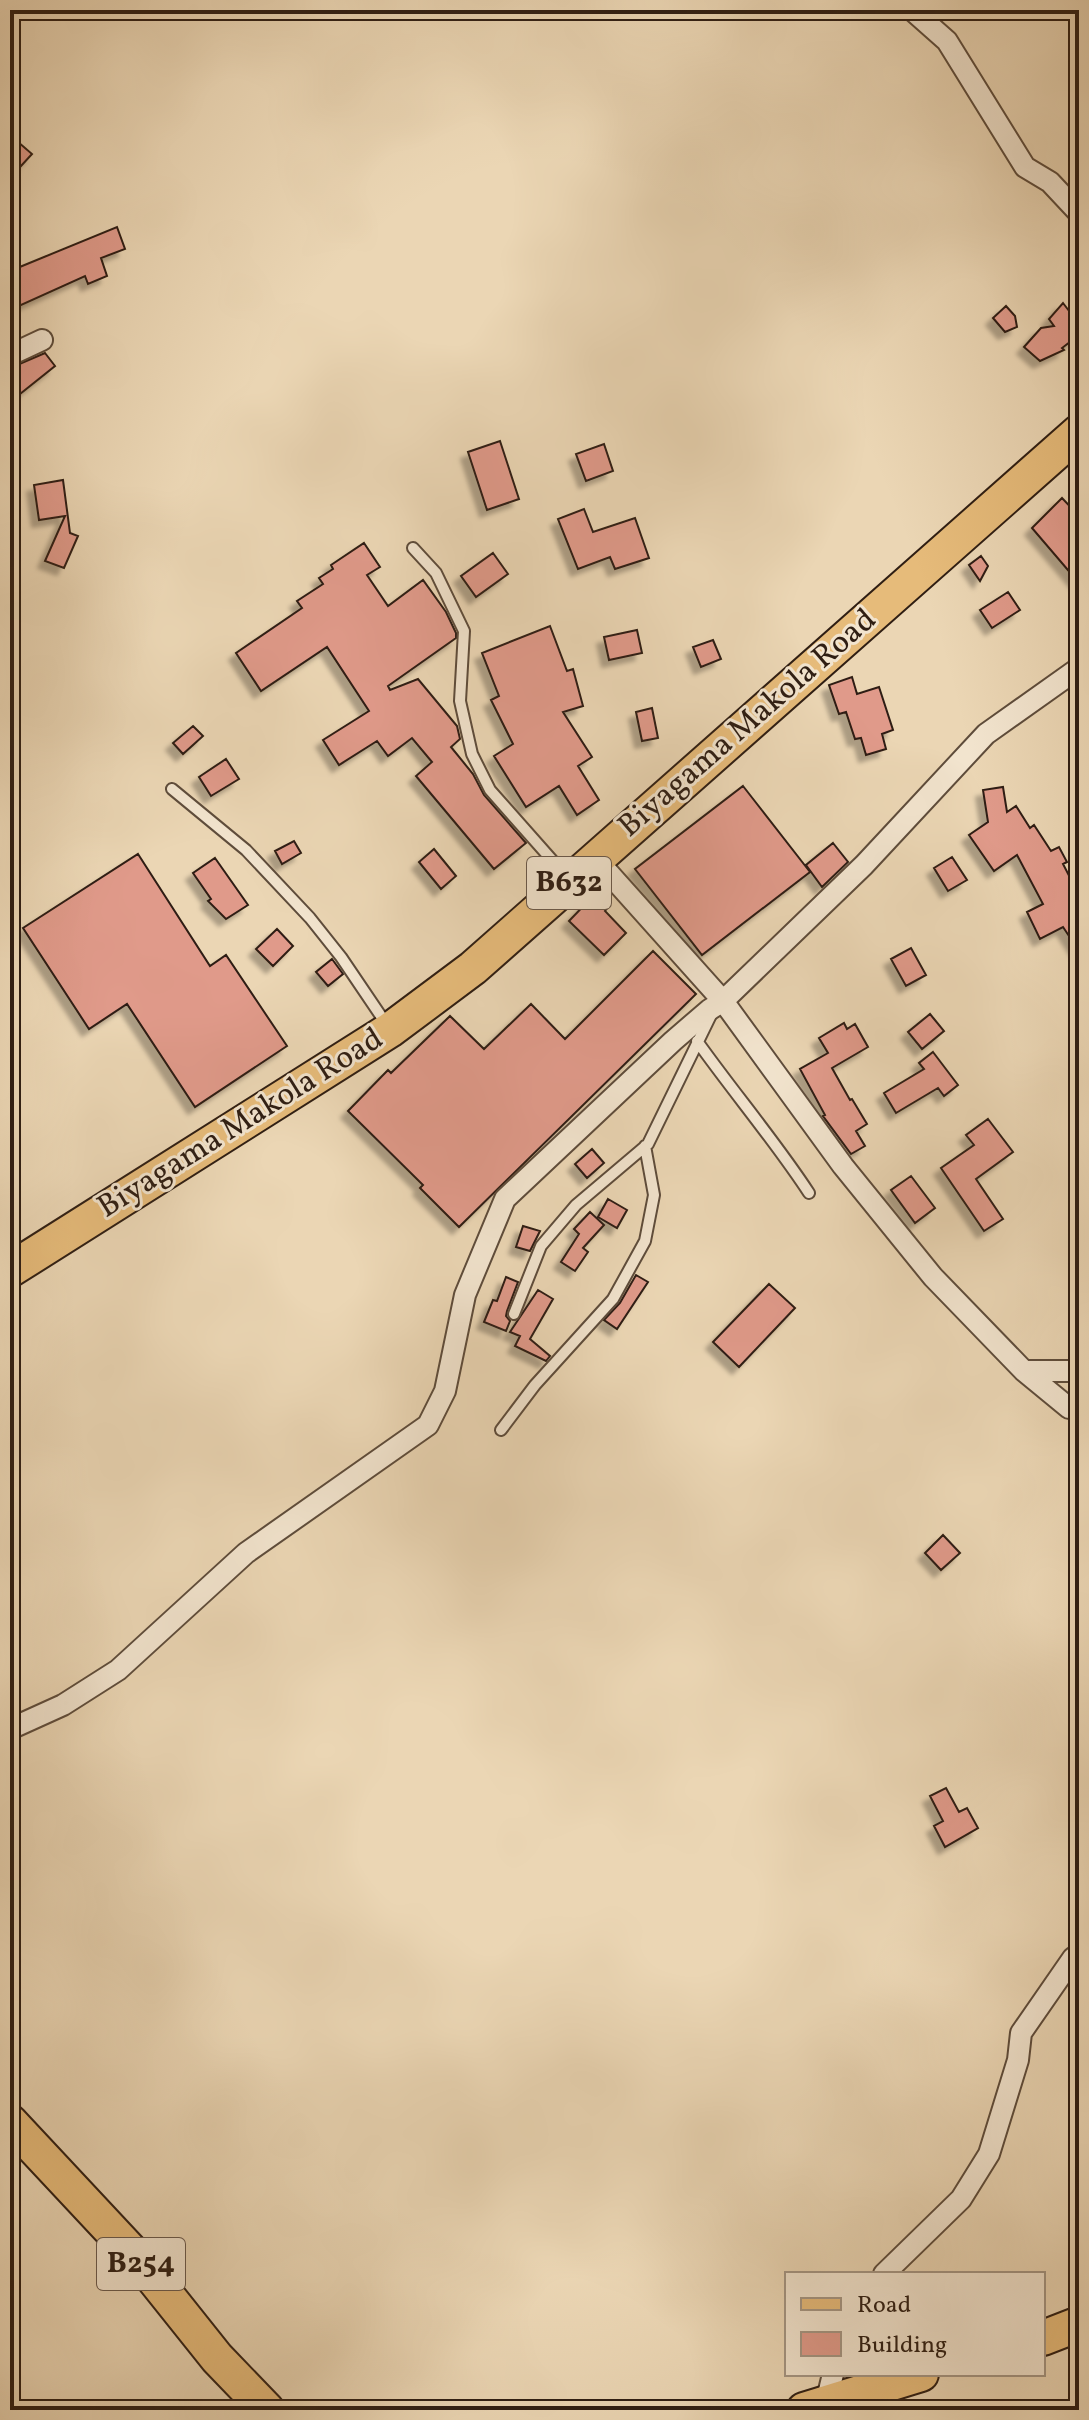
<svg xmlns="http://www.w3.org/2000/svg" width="1089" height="2420" viewBox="0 0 1089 2420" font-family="Vollkorn,serif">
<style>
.building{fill:#e09a8a;stroke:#2f1e13;stroke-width:2;filter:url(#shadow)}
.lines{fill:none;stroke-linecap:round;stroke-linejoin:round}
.lane-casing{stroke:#5e4c3b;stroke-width:14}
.street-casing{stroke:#5e4c3b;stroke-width:24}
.primary-casing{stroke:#2f1e13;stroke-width:38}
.lane{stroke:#f2e4ce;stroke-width:10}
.street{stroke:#f2e4ce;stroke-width:20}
.primary{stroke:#e6bb7a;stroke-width:34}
.labels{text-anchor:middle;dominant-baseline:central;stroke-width:6;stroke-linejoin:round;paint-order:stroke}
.shield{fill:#f2e4ce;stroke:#6a594b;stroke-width:2}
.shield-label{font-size:30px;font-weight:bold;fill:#2f1e13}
.street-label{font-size:32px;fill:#2f1e13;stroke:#f2e4ce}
</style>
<defs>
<filter id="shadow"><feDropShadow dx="-7" dy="7" stdDeviation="2" flood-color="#0004"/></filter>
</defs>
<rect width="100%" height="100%" fill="#ebd6b4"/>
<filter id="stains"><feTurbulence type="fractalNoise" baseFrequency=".0025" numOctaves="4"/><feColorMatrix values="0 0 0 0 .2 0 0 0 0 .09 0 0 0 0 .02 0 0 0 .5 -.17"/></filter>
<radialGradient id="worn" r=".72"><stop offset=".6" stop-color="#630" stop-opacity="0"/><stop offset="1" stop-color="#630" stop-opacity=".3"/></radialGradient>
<path class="building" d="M10,135L32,154L10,178Z
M117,227L125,249L101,258L107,276L88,284L85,276L10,310V271Z
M1063,303L1079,324V335L1062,348L1064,350L1040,361L1024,347L1041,328L1054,326L1049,319Z
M1006,306L1015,316L1017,327L1005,332L993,318Z
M45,353L55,366L10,402V368Z
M500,441L519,499L487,510L468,452Z
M604,444L613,471L586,481L576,454Z
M63,480L70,533L78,536L64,568L45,561L65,516L39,520L34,485Z
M1062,498L1079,516V583L1032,528Z
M584,509L593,532L635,518L649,558L615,569L610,557L578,569L558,519Z
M364,543L380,567L367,575L388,606L423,580L446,612L456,633V638L388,686L390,690L418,679L457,726L460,739L451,747L473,774L484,795L526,843L494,869L416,776L432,762L412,738L388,756L377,741L339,765L323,740L369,711L327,647L261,691L236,653L302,608L297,601L323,584L319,578L333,569L331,565Z
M493,553L508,574L476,597L461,576Z
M981,556L988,566L980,581L969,565Z
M1008,592L1020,610L992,628L980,610Z
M550,626L567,671L573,669L583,706L563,712L592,757L578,766L599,800L577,815L559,786L526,807L494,756L513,744L491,700L499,696L482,653Z
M637,630L642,653L609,660L604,637Z
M713,640L721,659L701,667L693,647Z
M852,677L857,694L879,687L893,730L882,734L886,749L866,755L861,738L855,739L846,712L839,714L829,685Z
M652,708L658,738L642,741L636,712Z
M193,726L203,736L183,754L173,743Z
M226,759L239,779L211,796L199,777Z
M743,786L810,872L702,955L635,869Z
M1003,787L1007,812L1016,806L1030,828L1034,825L1051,851L1059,847L1067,862L1063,864L1079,895V951L1063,927L1040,939L1027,912L1043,904L1017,855L994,871L969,835L988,822L983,790Z
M294,841L301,853L282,864L275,851Z
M833,843L848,862L822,887L806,865Z
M434,849L456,876L441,889L419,862Z
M138,854L210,966L226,955L287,1046L195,1107L127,1004L89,1029L23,928Z
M952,857L967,880L948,891L934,868Z
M215,858L248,905L226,919L208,901L211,899L193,873Z
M596,893L609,906L605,911L626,933L604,955L569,921Z
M277,929L293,946L273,966L256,949Z
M911,948L926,975L906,986L891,959Z
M653,951L696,994L459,1227L420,1188L423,1185L348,1111L388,1070L391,1073L450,1016L484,1049L531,1004L565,1039Z
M332,959L343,974L328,986L316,972Z
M930,1014L944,1031L922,1049L908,1032Z
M844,1023L847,1029L855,1024L868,1047L832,1068L850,1100L852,1099L867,1124L856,1131L865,1146L851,1154L823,1116L825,1115L800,1069L828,1053L819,1038Z
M933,1052L958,1085L944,1096L938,1088L896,1113L884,1093L924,1069L919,1063Z
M988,1119L1013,1152L976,1179L1003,1219L984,1231L941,1168L974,1145L966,1135Z
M592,1149L604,1163L587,1178L575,1164Z
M911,1176L935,1208L915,1223L891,1190Z
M608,1199L627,1210L617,1228L598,1217Z
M590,1212L604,1225L583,1248L588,1252L575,1271L561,1262L579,1234L574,1229Z
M523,1226L540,1231L530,1251L516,1247Z
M636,1275L648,1282L617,1329L604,1320L620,1303Z
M506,1277L518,1282L507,1311L506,1316L510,1321L506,1331L484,1322L493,1300L497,1301Z
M769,1284L795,1308L739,1367L713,1342Z
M538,1290L553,1299L530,1339L550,1356L546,1361L515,1346L520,1336L510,1332Z
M943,1535L960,1553L941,1570L925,1553Z
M946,1788L959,1812L967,1808L978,1828L945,1847L934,1826L943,1821L930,1796Z"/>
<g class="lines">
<g class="lane-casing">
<path id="lane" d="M413,548L436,573L464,631L460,701L472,754L490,790L567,877
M172,789L246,850L310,918L341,957L387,1025
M697,1041C734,1093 775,1141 809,1193
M514,1314L541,1246L576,1205L648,1144L711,1015
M501,1430L535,1385L613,1299L645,1241L654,1195L645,1146"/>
</g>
<g class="street-casing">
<path id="street" d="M912,10L947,41L1025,167L1050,182L1079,213
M10,355L42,340
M596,859L723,1001L843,1166L933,1277L1024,1371L1069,1408
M1024,1371H1079
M10,1729L63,1705L118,1670L246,1553L428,1425L445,1391L465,1295L505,1199L673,1041L709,1010L723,1001L864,865L986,734L1079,668
M884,2274L961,2199L989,2154L1018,2060L1021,2033L1073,1958L1079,1954
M826,2403L833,2374"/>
</g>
<g class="primary-casing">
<path id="primary" d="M10,1270L390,1030L473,968L1079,432
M10,2122L138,2259L217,2358L267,2410
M1043,2338L1079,2324
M804,2410L921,2374"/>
</g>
<use href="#lane" class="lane"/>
<use href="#street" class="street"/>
<use href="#primary" class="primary"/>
</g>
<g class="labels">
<g class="shield">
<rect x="527" y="857" width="84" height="52" rx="6"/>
<rect x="97" y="2238" width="88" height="52" rx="6"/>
</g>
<g class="shield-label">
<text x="569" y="883">B632</text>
<text x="141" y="2264">B254</text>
</g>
<g class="street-label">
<text transform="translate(748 724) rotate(-41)">Biyagama Makola Road</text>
<text transform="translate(241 1124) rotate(-32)">Biyagama Makola Road</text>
</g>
</g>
<rect width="1089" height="2420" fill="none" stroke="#ebd6b4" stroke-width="40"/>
<rect x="12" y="12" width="1065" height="2396" fill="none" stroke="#2f1e13" stroke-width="4"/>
<rect x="20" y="20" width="1049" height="2380" fill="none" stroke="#2f1e13" stroke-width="2"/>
<rect x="785" y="2272" width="260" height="104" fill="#f2e4ce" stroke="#a49583" stroke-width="2"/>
<rect x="801" y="2298" width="40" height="12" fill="#e6bb7a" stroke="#a49583" stroke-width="2"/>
<text x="857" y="2312" font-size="24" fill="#2f1e13">Road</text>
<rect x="801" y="2332" width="40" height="24" fill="#e09a8a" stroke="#a49583" stroke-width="2"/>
<text x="857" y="2352" font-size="24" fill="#2f1e13">Building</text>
<rect width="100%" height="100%" filter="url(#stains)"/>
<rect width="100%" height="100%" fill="url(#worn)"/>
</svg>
